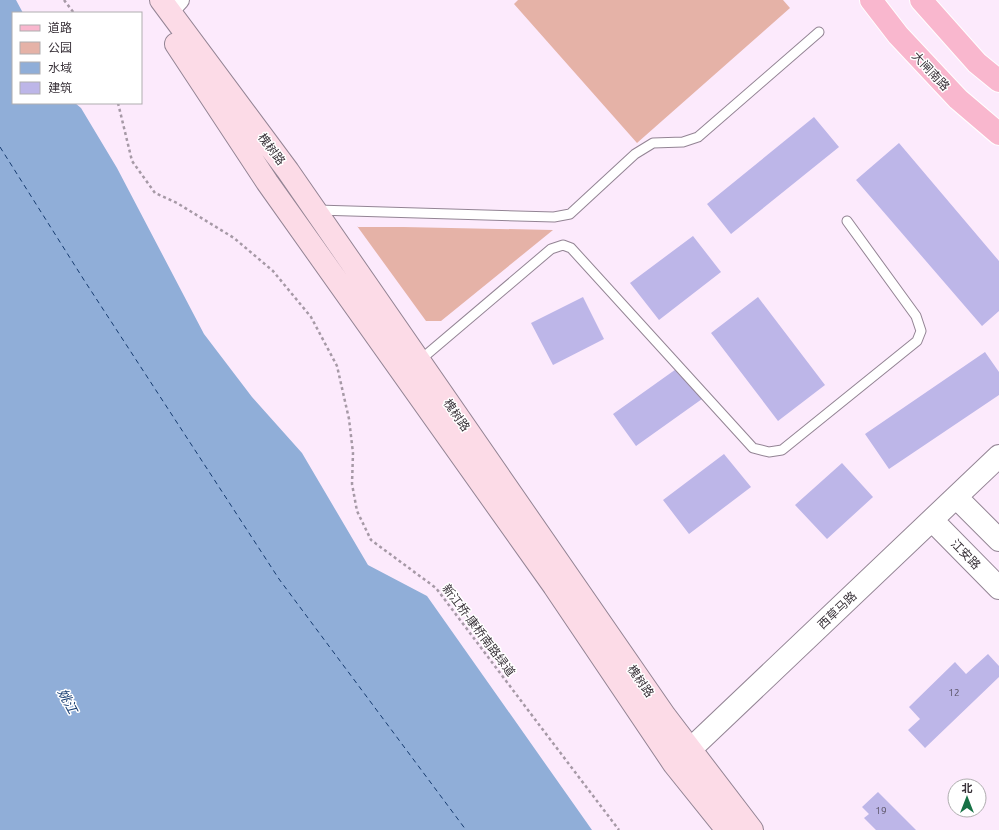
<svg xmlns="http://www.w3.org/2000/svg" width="999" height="830" viewBox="0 0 999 830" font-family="Ubuntu,'Noto Sans SC',sans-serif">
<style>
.green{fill:#e5b2a7}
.water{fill:#90aed8}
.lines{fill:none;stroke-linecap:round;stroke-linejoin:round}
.ferry{stroke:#173c70;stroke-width:1;stroke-dasharray:5 4;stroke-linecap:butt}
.building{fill:#bdb6e8}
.service-casing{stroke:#938494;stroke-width:11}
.minor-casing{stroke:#938494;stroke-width:20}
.tertiary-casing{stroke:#938494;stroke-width:24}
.secondary-casing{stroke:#938494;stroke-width:24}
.primary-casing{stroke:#fff;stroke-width:24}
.path{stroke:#a699a6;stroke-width:2.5;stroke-dasharray:3 3;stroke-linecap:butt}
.service{stroke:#fff;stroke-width:9}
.minor{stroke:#fff;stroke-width:18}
.tertiary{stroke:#fff;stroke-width:22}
.secondary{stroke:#fcdbe7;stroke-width:22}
.primary{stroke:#f9b7ce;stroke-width:22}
.labels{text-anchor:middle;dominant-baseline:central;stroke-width:3;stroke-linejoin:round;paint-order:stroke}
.number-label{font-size:10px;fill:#595264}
.street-label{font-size:12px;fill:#383138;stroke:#fff}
.water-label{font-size:13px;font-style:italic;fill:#173c70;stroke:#fff}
</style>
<rect width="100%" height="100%" fill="#fceafc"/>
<path class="green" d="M518,0H783L790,8L637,143L514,4Z
M357,226H356L553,230L441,321H426Z"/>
<path class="water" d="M0,0H16L23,13H13V103H75L81,108L117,168L204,334L252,397L302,453L368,565L427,596L592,830H0Z"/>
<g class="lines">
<path class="ferry" d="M0,147L84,280L279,579L466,830"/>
</g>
<path class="building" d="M814,117L839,147L731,234L707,204Z
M899,143L999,261V311L982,326L856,180Z
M693,236L721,272L659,320L630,283Z
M583,297L604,339L553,365L531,323Z
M758,297L825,385L778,421L711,333Z
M985,352L999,372V395L889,469L865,434Z
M679,367L702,399L636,446L613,414Z
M724,454L751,487L689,534L663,500Z
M842,463L873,497L827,539L795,505Z
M988,654L999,666V677L925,748L908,730L920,719L909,707L955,662L966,674Z
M878,792L916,830H876L864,818L869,814L862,807Z"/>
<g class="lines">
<g class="service-casing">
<path id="service" d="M317,210L554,217L570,214L635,154L653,143L683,142L698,137L819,32
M419,361L551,249L563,245L571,248L753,448L769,452L782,450L917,341L921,331L916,316L847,221"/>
</g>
<g class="minor-casing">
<path id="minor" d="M169,12L180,0"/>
</g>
<g class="tertiary-casing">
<path id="tertiary" d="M956,497L999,540
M932,520L999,588
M677,762L999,456"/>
</g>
<g class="secondary-casing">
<path id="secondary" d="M161,0L288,171L665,716L752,830
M176,44L267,182L554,586L674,764L727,830"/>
</g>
<g class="primary-casing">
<path id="primary" d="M871,0L898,35L958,99L999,134
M921,0L977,63L999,81"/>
</g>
<path class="path" d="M64,0L74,13
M118,103L132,161L155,193L177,203L234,238L273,271L311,317L337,366L349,419L353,453L352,484L357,511L371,540L436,588L537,722L619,830"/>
<use href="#service" class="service"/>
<use href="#minor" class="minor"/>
<use href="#tertiary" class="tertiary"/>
<use href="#secondary" class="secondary"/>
<use href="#primary" class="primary"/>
</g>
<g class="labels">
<g class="number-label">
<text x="954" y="692">12</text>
<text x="881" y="810">19</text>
</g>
<g class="street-label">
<text transform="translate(931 71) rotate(47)">大闸南路</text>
<text transform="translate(272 149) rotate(53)">槐树路</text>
<text transform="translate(457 415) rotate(55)">槐树路</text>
<text transform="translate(966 554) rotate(46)">江安路</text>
<text transform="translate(837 610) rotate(-43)">西草马路</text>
<text transform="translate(479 630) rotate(53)">新江桥-康桥南路绿道</text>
<text transform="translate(641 681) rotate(55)">槐树路</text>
</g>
<g class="water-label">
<text transform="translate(68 701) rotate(62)">姚江</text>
</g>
</g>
<rect x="12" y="12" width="130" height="92" fill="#ffffff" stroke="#afadaf"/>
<rect x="20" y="25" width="20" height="6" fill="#f9b7ce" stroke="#afadaf"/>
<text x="48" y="32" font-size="12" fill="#383138">道路</text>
<rect x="20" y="42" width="20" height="12" fill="#e5b2a7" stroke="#afadaf"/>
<text x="48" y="52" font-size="12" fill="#383138">公园</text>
<rect x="20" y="62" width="20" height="12" fill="#90aed8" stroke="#afadaf"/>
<text x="48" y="72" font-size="12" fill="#383138">水域</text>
<rect x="20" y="82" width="20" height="12" fill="#bdb6e8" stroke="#afadaf"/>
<text x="48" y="92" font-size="12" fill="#383138">建筑</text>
<g transform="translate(967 798)"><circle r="19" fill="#ffffff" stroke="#afadaf"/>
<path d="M0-3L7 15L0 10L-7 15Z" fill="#177146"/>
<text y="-6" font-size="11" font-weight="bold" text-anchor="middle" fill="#383138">北</text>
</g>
</svg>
